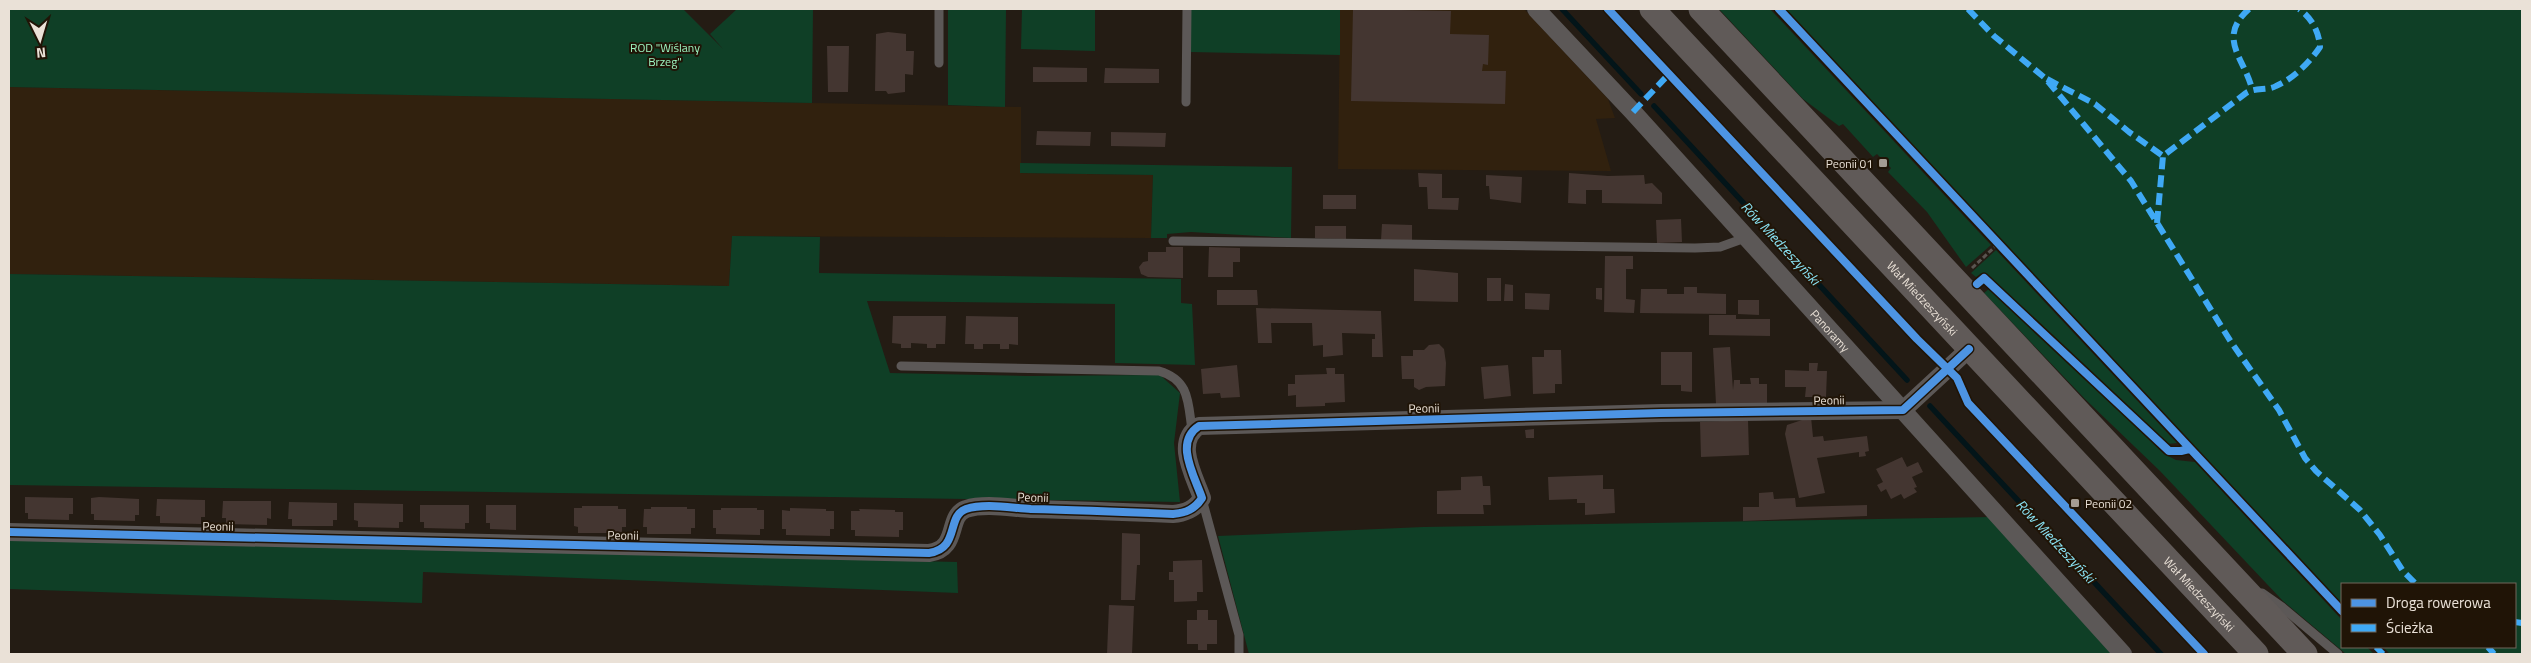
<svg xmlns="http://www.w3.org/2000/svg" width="2531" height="663" viewBox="0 0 2531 663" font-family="'Titillium Web',sans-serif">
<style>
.built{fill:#31210e}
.green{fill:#0f3f26}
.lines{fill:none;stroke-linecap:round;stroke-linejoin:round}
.stream{stroke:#031519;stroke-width:5.5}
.building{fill:#443631}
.path{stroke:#5a5450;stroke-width:3;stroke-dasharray:5 2.5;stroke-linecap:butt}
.lane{stroke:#5c5857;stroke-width:9}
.street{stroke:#5c5857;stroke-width:18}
.secondary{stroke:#605a58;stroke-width:25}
.quiet{stroke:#3fa9f5;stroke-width:6;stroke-dasharray:12 6;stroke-linecap:butt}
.cycleway-casing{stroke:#201406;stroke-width:11}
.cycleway{stroke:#4d94e3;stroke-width:8}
.poi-dot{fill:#a59c93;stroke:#201406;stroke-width:2}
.labels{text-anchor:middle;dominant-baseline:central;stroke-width:4;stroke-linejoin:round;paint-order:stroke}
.park-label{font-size:12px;fill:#9df5c1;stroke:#201406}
.poi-label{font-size:12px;fill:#eae1d7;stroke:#201406;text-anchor:end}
.street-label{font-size:12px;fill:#eae1d7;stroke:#201406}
.water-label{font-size:14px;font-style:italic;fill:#8be5f7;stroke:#201406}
</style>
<rect width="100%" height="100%" fill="#241c14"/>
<path class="built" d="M1340,9H1524L1608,99L1615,118L1596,119L1611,171L1338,169Z
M9,87L1021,107V173L1153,175L1151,238L732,236L729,286L9,274Z"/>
<path class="green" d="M9,9H683L723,49L710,34L737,9H813L812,103L9,87Z
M948,9H1006L1005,107L948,105Z
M1022,9H1095V51L1021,49Z
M1191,9H1340V55L1191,52Z
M1719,9H1770L1991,245L1966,267L1927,212L1888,172L1891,168L1877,154L1873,157L1843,124L1839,126L1803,99Z
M1785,9H2522V654H2390L2383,647H2515V584H2342V604Z
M1020,163L1292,167L1291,238L1191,232L1167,234V238H1151L1153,175L1020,173Z
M732,236L820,237L819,273L1181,279V303L1192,304L1195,365L1115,363V304L867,301L890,373L1028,376L1160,375L1180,393L1174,443L1180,502L9,485V274L729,286Z
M1996,250L2177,443L2167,444L2161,440L1988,276L1982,274L1976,277L1971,273Z
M1990,288L2164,454L2176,460L2195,462L2342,620V647H2367L2374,654H2346L2283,601L2160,471L2085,399L1984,293Z
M1991,517L2116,654H1249L1218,536L1423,527Z
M9,540L957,562L958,593L423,572L422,603L9,589Z"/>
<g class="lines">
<path class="stream" d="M1562,9L1641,94
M1654,106L1907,380
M1930,406L2161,654"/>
</g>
<path class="building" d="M1353,9L1451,11L1450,34L1489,35L1488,65L1483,64L1482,71H1506L1505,104L1351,101Z
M888,32L906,34V51H914L913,75L905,74V92L888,94L886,91H875L876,34Z
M827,46H849L848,92H828Z
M1033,67L1087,68V82H1033Z
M1105,68L1159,69V83H1104Z
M1037,131L1091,132L1090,146L1036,145Z
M1111,132L1166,133L1165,147L1111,146Z
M1418,173L1442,174V198H1459L1458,210L1428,209L1427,187H1419Z
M1569,173L1608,176L1644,175L1645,184L1652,183L1662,193V204L1602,203V190H1586V204L1568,203Z
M1486,175L1522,177L1521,203L1490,199L1489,186H1486Z
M1323,195H1356V209H1323Z
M1681,219L1682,242L1657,243L1656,220Z
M1382,224L1412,225V241L1381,240Z
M1315,226H1346V239L1315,238Z
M1166,247H1183V278L1148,277L1141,274L1139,267L1143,262L1148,261V252H1166Z
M1209,247L1240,248V262H1233V277H1208Z
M1605,256H1633V269H1626V299L1635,300L1634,313L1604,312Z
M1414,269L1458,273V302L1414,301Z
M1487,278H1501V301H1487Z
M1505,284L1513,285V301H1504Z
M1684,287H1697V293L1726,294V314L1640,313L1641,289H1667V294H1684Z
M1596,288H1602V300L1596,299Z
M1217,290H1257L1258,305H1217Z
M1525,293L1550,294L1549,310L1525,309Z
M1738,300H1759V315L1738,314Z
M1256,308L1381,311L1383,357H1372V339H1375V334L1342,333L1343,355L1323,357V345L1313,346L1312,323H1271L1272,343H1258Z
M1709,315H1736V319H1770V336L1709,335Z
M893,316H946L945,344H936V348H927V344L911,343V348H901V344L892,343Z
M966,316L1018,317V345L1009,344V349H1000V344H983V349H974V344H965Z
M1439,344L1444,349L1446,363L1445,386L1426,387L1419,390L1414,387V379H1402L1401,356H1413V350H1424L1429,345Z
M1730,347L1733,390L1734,380H1740V384H1751L1750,378H1759V384H1767V404H1716L1713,348Z
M1544,350H1561L1562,384H1555V393L1533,394L1532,357H1544Z
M1661,352H1692V392L1681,391V385H1661Z
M1809,363H1818L1817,371H1827L1826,397H1805L1806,387H1785V370L1809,371Z
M1237,365L1240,397L1221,398L1220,393L1203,394L1201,369Z
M1508,365L1511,396L1484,399L1481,367Z
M1326,368H1335V374H1344L1345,402L1325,403V406L1296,407V395L1288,396V384H1295V375L1327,374Z
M1811,417L1813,437L1823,436L1824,441L1867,436L1869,451L1865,452L1866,456L1859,457V452L1817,458L1825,493L1799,498L1785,434L1787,425Z
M1748,420L1749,455L1701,457L1700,422Z
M1534,429V438H1526L1525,430Z
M1902,457L1907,467L1918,462L1923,472L1912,477L1917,487L1914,488L1917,492L1904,499L1901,494L1891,499L1886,489L1881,492L1877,485L1883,482L1876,469Z
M1603,475V489H1614L1615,513L1585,515V503H1577V499L1549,500L1548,477Z
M1482,476L1483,486H1490L1491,505H1483L1484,514H1437V491L1461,490V477Z
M1773,492L1774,499L1795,498L1796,507L1867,505V516L1743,521V507H1759V493Z
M25,497L73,498V514H69V520L28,519V513H25Z
M99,497L139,499V515H135V521L94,520V514H91V498Z
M157,499L205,500V517H201V524L160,523V516H156Z
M223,501H271V519L267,518V525L226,524V518H222Z
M289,502L337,503V520H333V526H292V519H288Z
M354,503L403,504V522H399V528L358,527V521L354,520Z
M420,505H469V523H465V529L424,528V522H420Z
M486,505H516V530L490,529V523H486Z
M582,506H618V509H626V527H622V533H578V527L574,526V508H582Z
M651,507H687V509H695V528H691V534H647V527H643L644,509H651Z
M721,508H757V510H764V529H760V535L716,534V528H713V510H721Z
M790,508L826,509V511H834V529H830V536L786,535V529H782V510L790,511Z
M859,509L895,510V512H903V530H899V537L855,536V530H851V511H860Z
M1122,533L1140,534V565H1137L1135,600H1121Z
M1202,560L1203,592H1197V601L1174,602V580H1169V572H1173V561Z
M1109,605L1134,606L1132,654H1107Z
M1197,610H1208V620H1217V644H1207V650H1198V644H1187V620H1197Z"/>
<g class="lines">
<path class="path" d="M1972,268L1999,243"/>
<path class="lane" d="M939,63V9
M1186,102L1187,9
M1173,241L1695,248L1720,247L1745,238
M901,366L1159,371C1190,380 1188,403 1192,430
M1202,499L1239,635V654
M2262,593L2282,607L2338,654"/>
<g class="street">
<path id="s1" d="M1536,9L1633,112L2123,654"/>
<path d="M9,532L929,553C960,549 946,516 966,509C985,503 1011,508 1031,509C1078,510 1126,512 1173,514C1186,513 1195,509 1202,498C1194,475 1174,442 1199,426L1661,413L1903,410L1969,349"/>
</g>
<g class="secondary">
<path id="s2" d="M1652,9L2256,654"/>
<path d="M1701,9L2305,654"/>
</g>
<path class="quiet" d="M1968,9L1994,36L2045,78L2131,181L2231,342L2279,410L2305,458L2316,471L2360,510L2380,535L2403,571L2416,584
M2249,9C2216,38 2245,59 2252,89
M2047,79L2095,104L2129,132L2163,156L2246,93C2256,87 2267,91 2276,86C2293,79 2310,62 2320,47C2319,32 2312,18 2299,9
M1633,112L1669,74
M2157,223L2163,156
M2515,622L2522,623
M2376,647L2383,654
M2488,647L2494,654"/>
<g class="cycleway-casing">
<path id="cycleway" d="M1608,9L1917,339L1957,378L1968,403L2204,654
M1779,9L2342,611
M1977,284L1984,278L2169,451H2181L2189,449
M9,532L929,553C960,549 946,516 966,509C985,503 1011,508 1031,509C1078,510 1126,512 1173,514C1186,513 1195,509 1202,498C1194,475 1174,442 1199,426L1661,413L1903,410L1969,349"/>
</g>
<use href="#cycleway" class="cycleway"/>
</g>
<g class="poi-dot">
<rect x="1878" y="158" width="10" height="10" rx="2.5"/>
<rect x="2070" y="498" width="10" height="10" rx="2.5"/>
</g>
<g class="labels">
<g class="park-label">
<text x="665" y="47">ROD "Wiślany<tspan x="665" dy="14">Brzeg"</tspan></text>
</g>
<g class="poi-label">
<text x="1873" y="163">Peonii 01</text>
<text x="2085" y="503" text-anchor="start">Peonii 02</text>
</g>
<g class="street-label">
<text stroke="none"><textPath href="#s2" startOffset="396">Wał Miedzeszyński</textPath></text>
<text stroke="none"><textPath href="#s1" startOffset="436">Panoramy</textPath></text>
<text transform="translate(1829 400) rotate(-1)">Peonii</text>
<text transform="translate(1424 408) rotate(-1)">Peonii</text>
<text transform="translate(1033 497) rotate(2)">Peonii</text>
<text transform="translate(218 526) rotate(1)">Peonii</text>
<text transform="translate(623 535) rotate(1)">Peonii</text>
<text stroke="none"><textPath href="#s2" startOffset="801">Wał Miedzeszyński</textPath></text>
</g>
<g class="water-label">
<text transform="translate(1781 243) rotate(47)">Rów Miedzeszyński</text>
<text transform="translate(2056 541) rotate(47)">Rów Miedzeszyński</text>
</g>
</g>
<rect width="2531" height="663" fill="none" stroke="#eae1d7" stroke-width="20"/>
<rect x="2341" y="583" width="175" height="65" fill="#201406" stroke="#71665a"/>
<rect x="2351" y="599" width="25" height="8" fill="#4d94e3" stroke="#71665a"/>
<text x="2386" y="608" font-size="15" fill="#eae1d7">Droga rowerowa</text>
<rect x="2351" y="624" width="25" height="8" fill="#3fa9f5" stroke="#71665a"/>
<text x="2386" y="633" font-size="15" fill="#eae1d7">Ścieżka</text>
<g transform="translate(40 40) rotate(175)" stroke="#201406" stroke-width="4" paint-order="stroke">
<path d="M0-4L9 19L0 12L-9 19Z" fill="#eae1d7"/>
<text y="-8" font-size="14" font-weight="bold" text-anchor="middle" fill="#eae1d7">N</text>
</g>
</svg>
